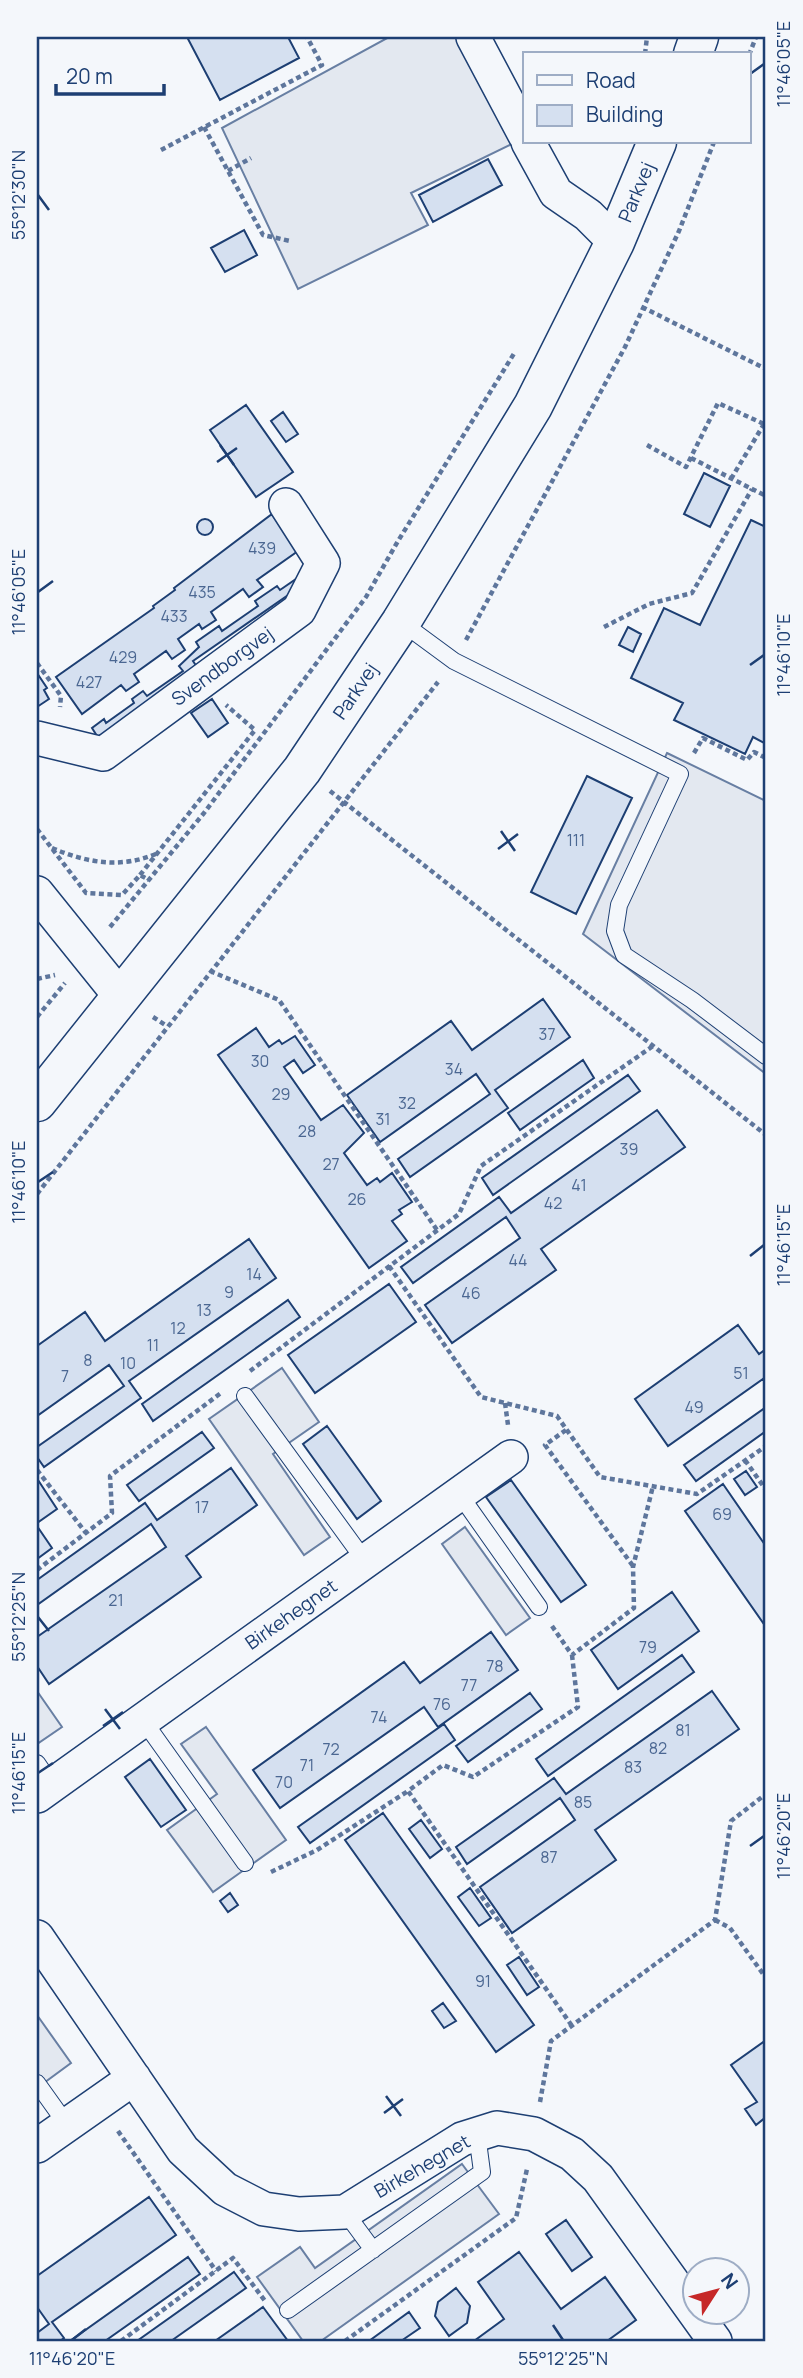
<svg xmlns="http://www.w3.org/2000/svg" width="803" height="2378" viewBox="0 0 803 2378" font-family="Manrope,sans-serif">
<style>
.parking{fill:#e3e8f0;stroke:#687fa3;stroke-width:2}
.building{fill:#d5e0f0;stroke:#1d3f73;stroke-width:2}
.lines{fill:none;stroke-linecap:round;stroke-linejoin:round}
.service-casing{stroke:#1d3f73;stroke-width:18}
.minor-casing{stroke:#1d3f73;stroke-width:36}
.tertiary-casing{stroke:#1d3f73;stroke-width:41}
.path{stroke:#5e769c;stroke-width:4.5;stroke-dasharray:5 3.5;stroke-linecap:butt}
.service{stroke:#f4f7fb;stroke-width:16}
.minor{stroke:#f4f7fb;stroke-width:33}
.tertiary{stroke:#f4f7fb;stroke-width:38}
.ticks{fill:none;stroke:#1d3f73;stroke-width:2.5}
.labels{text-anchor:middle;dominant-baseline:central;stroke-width:5;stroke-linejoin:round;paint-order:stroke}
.number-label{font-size:16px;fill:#4b6792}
.street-label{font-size:19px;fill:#1d3f73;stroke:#f4f7fb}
.neatline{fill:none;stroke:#1d3f73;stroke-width:2.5}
.ticks-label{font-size:18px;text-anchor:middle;fill:#1d3f73}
</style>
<rect width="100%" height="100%" fill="#f4f7fb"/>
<path class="parking" d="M389,37H456L512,144L411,193L428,225L298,289L222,128Z
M667,753L766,801V1074L583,934Z
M282,1368L319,1422L273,1454L330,1537L304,1555L209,1419Z
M465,1527L530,1618L506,1635L442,1544Z
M37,1691L62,1727L37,1744Z
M206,1727L286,1840L213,1892L167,1830L217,1794L181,1744Z
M37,2015L71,2063L37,2088Z
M462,2164L499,2214L321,2341H303L257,2277L300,2247L315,2268Z"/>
<path class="building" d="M187,37H288L299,58L220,100Z
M488,159L502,185L433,222L419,195Z
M244,230L257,255L225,272L211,248Z
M246,405L293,472L256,497L210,430Z
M283,412L298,434L286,442L271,421Z
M704,473L730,486L710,527L684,514Z
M272,514L298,551L257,580L263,587L249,597L243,589L211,612L216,620L202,629L199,624L178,639L185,650L172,659L166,651L134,674L139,682L126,691L121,685L82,714L56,677L154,608L153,606L175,590L174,588Z
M197 527a8 8 0 1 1 16 0a8 8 0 1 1-16 0Z
M751,520L766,527V744L753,737L745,754L674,720L683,703L631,678L664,608L700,625Z
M299,577L304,584L193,661L199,670L99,739L92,728L104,719L106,723L134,703L132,699L143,691L147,696L183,671L179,666L199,647L196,642L219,626L222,631L258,606L255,601L277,586L280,590Z
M628,627L641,634L633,652L619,645Z
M37,673L47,688L44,690L49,699L37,707Z
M212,699L228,723L208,737L191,713Z
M587,776L632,798L576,914L531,892Z
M543,999L570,1037L495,1090L508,1108L410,1177L398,1159L490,1094L476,1074L380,1142L347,1095L451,1021L472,1050Z
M256,1028L269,1047L279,1040L282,1044L295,1036L315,1065L303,1073L294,1060L284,1067L321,1120L343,1105L364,1133L344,1153L367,1185L377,1178L380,1182L392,1173L412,1202L399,1210L402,1214L392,1221L407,1241L369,1268L218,1055Z
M583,1060L594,1078L520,1130L508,1113Z
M628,1075L640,1091L493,1195L482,1178Z
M657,1110L685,1147L541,1249L556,1270L452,1343L425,1305L520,1238L506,1217L413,1283L401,1267L499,1197L511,1213Z
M249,1239L276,1278L129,1381L141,1398L44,1467L37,1457V1447L124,1386L109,1365L37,1416V1346L85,1312L105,1341Z
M389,1284L416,1322L315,1393L288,1355Z
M288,1300L300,1317L153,1421L142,1404Z
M738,1325L759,1354L766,1349V1384L763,1379L668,1446L635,1399Z
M766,1407V1431L696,1481L684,1465Z
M327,1426L381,1501L357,1519L303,1444Z
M202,1432L214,1448L139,1501L127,1485Z
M231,1468L257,1505L186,1556L201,1577L49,1684L37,1666V1637L166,1547L151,1524L37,1605V1580L145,1503L157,1520Z
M746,1471L757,1487L745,1495L734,1479Z
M38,1480L57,1509L37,1523V1481Z
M511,1480L586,1585L561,1602L486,1497Z
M723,1484L763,1542L766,1539V1627L685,1511Z
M37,1526L52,1548L37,1559Z
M672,1592L699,1631L618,1689L591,1650Z
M491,1632L518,1670L438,1727L424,1707L280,1808L253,1770L404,1662L420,1683Z
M682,1655L694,1672L548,1776L536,1759Z
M712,1691L739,1729L595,1830L616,1860L512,1933L480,1887L575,1820L560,1798L467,1864L456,1847L554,1778L566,1794Z
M530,1693L542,1709L468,1762L456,1746Z
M444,1724L455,1740L310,1843L298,1827Z
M150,1759L186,1810L161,1827L125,1777Z
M383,1813L534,2025L496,2052L345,1840Z
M421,1820L442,1849L430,1858L409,1829Z
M470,1888L491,1918L479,1926L458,1897Z
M230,1893L238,1905L228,1912L220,1901Z
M519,1957L539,1987L527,1995L507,1965Z
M443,2003L456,2021L444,2028L432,2011Z
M766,2040V2117L756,2125L745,2109L757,2102L731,2065Z
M149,2197L176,2235L52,2322L64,2338L60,2341H37V2333L49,2324L37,2307V2276Z
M566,2220L592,2257L572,2271L546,2234Z
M519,2252L561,2309L605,2277L636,2320L607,2341H474L504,2319L478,2282Z
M188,2257L200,2274L105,2341H70Z
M234,2272L246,2288L171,2341H137Z
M456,2288L470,2306L467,2323L449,2336L435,2316L438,2302Z
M263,2307L288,2341H215Z
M409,2312L420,2328L401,2341H369Z"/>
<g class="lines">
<g class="service-casing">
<path id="service" d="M401,622L454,661L680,774L619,905L615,931L624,955L692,1000L766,1056
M245,1396L365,1561
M460,1495L539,1607
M143,1720L245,1863
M37,1763L52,1785
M37,2083L67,2125
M345,2212L373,2250
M288,2310L482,2172L477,2134"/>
</g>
<g class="minor-casing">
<path id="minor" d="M473,37L525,135
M528,142L556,193L588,215L615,242
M37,738L103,754L299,610L323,563L286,505
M37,893L120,996
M37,1796L511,1457
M37,1937L183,2150L225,2189L264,2209L299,2214L345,2212L462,2139L497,2128L534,2134L572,2154L598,2178L715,2341
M37,2146L134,2078"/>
</g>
<g class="tertiary-casing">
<path id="tertiary" d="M693,54L699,37
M37,1102L302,770L401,622L533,406L615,242L657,142"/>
</g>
<path class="path" d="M645,54L647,37
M749,55L756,37
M204,127L263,235L290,241
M161,150L322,65L307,37
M228,171L251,158
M642,307L766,369
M647,445L686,467L718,403L764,424L766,420
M691,458L766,496
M731,479L764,424
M604,627L649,604L692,593L752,489
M466,640L625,347L679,231L714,142
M37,663L61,696L60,707
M694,753L703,738L747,760L754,752L766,758
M330,791L766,1135
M37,829L86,893L122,895L140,875L149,880
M52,848C87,863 122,869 158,853
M140,875L255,730L226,705
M110,927L204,813L366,597L398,541L515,352
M210,971L279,1000L437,1230
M37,979L55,975
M37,1017L65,983
M153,1017L167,1026
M37,1194L438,682
M389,1266L481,1397L557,1416L600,1477L697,1494L766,1446
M250,1371L459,1214L481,1166L653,1046
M505,1403L508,1425
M566,1430L545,1445L633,1566
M745,1460L766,1490
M37,1470L86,1533
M37,1570L112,1513L110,1476L221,1393
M552,1626L572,1655L634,1608L633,1567L653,1486
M572,1655L578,1707L473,1777L443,1765L408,1791L572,2026
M271,1872L317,1850L408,1791
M715,1920L730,1928L766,1978
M540,2102L551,2041L715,1920L731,1821L766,1794
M118,2131L216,2271
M121,2341L233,2258L265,2301
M345,2341L516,2218L527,2169"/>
<use href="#service" class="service"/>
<use href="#minor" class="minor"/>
<use href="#tertiary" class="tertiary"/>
</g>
<path class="ticks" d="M750,74L764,64M38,195L49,210M220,445L234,465M217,462L237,448M38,592L53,581M750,665L764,655M501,831L515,851M498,849L518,834M38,1182L53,1172M750,1256L764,1245M38,1617L49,1631M105,1709L120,1729M103,1726L123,1712M38,1773L53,1763M750,1846L764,1836M386,2096L401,2116M384,2113L403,2099M553,2325L563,2340M72,2340L86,2329"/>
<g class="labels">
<g class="number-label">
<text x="262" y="548">439</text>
<text x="202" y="592">435</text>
<text x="174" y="616">433</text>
<text x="123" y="657">429</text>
<text x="89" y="682">427</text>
<text x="576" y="840">111</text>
<text x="547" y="1034">37</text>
<text x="260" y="1061">30</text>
<text x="454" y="1069">34</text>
<text x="281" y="1094">29</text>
<text x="407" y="1103">32</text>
<text x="383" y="1119">31</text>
<text x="307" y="1131">28</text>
<text x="629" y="1149">39</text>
<text x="331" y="1164">27</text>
<text x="579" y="1185">41</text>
<text x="357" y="1199">26</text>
<text x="553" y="1203">42</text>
<text x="518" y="1260">44</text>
<text x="254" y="1274">14</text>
<text x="229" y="1292">9</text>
<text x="471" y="1293">46</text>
<text x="204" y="1310">13</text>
<text x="178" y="1328">12</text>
<text x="153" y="1345">11</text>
<text x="88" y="1360">8</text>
<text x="128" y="1363">10</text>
<text x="741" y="1373">51</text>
<text x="65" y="1376">7</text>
<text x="694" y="1407">49</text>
<text x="202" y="1507">17</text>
<text x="722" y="1514">69</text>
<text x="116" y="1600">21</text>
<text x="648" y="1647">79</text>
<text x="495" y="1666">78</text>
<text x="469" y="1685">77</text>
<text x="442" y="1704">76</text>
<text x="379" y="1717">74</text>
<text x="683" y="1730">81</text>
<text x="658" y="1748">82</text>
<text x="331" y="1749">72</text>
<text x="307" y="1765">71</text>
<text x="633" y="1767">83</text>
<text x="284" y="1782">70</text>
<text x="583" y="1802">85</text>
<text x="549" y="1857">87</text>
<text x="483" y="1981">91</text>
</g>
<g class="street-label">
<text transform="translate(636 192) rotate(-67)">Parkvej</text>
<text transform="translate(222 666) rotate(-36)">Svendborgvej</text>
<text transform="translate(355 691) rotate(-56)">Parkvej</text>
<text transform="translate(291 1614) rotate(-35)">Birkehegnet</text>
<text transform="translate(422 2166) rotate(-30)">Birkehegnet</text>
</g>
</g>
<rect width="803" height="2378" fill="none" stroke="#f4f7fb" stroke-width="77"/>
<rect x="523" y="52" width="228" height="91" fill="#f4f7fb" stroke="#9eadc5" stroke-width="2"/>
<rect x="537" y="75" width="35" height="10" fill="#f4f7fb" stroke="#9eadc5" stroke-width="2"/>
<text x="586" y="88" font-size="21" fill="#1d3f73">Road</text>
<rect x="537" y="105" width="35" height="21" fill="#d5e0f0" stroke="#9eadc5" stroke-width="2"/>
<text x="586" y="122" font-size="21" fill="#1d3f73">Building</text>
<g transform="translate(716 2291) rotate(54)"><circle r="33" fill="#f4f7fb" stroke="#9eadc5" stroke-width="2"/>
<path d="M0-5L12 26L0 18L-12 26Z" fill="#c62828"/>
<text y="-10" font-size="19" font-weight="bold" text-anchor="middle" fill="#1d3f73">N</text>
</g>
<path d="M56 84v10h108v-10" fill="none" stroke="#1d3f73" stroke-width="3.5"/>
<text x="66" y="84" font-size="21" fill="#1d3f73" stroke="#f4f7fb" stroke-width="5" paint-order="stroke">20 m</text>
<rect x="38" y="38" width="726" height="2302" class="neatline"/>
<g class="ticks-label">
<text transform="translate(784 64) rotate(-90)" y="6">11°46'05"E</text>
<text transform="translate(19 195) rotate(-90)" y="6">55°12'30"N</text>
<text transform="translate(19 592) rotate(-90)" y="6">11°46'05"E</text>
<text transform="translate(784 655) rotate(-90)" y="6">11°46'10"E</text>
<text transform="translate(19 1182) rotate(-90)" y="6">11°46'10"E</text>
<text transform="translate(784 1245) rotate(-90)" y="6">11°46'15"E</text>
<text transform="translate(19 1617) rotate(-90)" y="6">55°12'25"N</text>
<text transform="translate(19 1773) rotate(-90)" y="6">11°46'15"E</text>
<text transform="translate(784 1836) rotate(-90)" y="6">11°46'20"E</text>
<text x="72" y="2365">11°46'20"E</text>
<text x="563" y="2365">55°12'25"N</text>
</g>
</svg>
